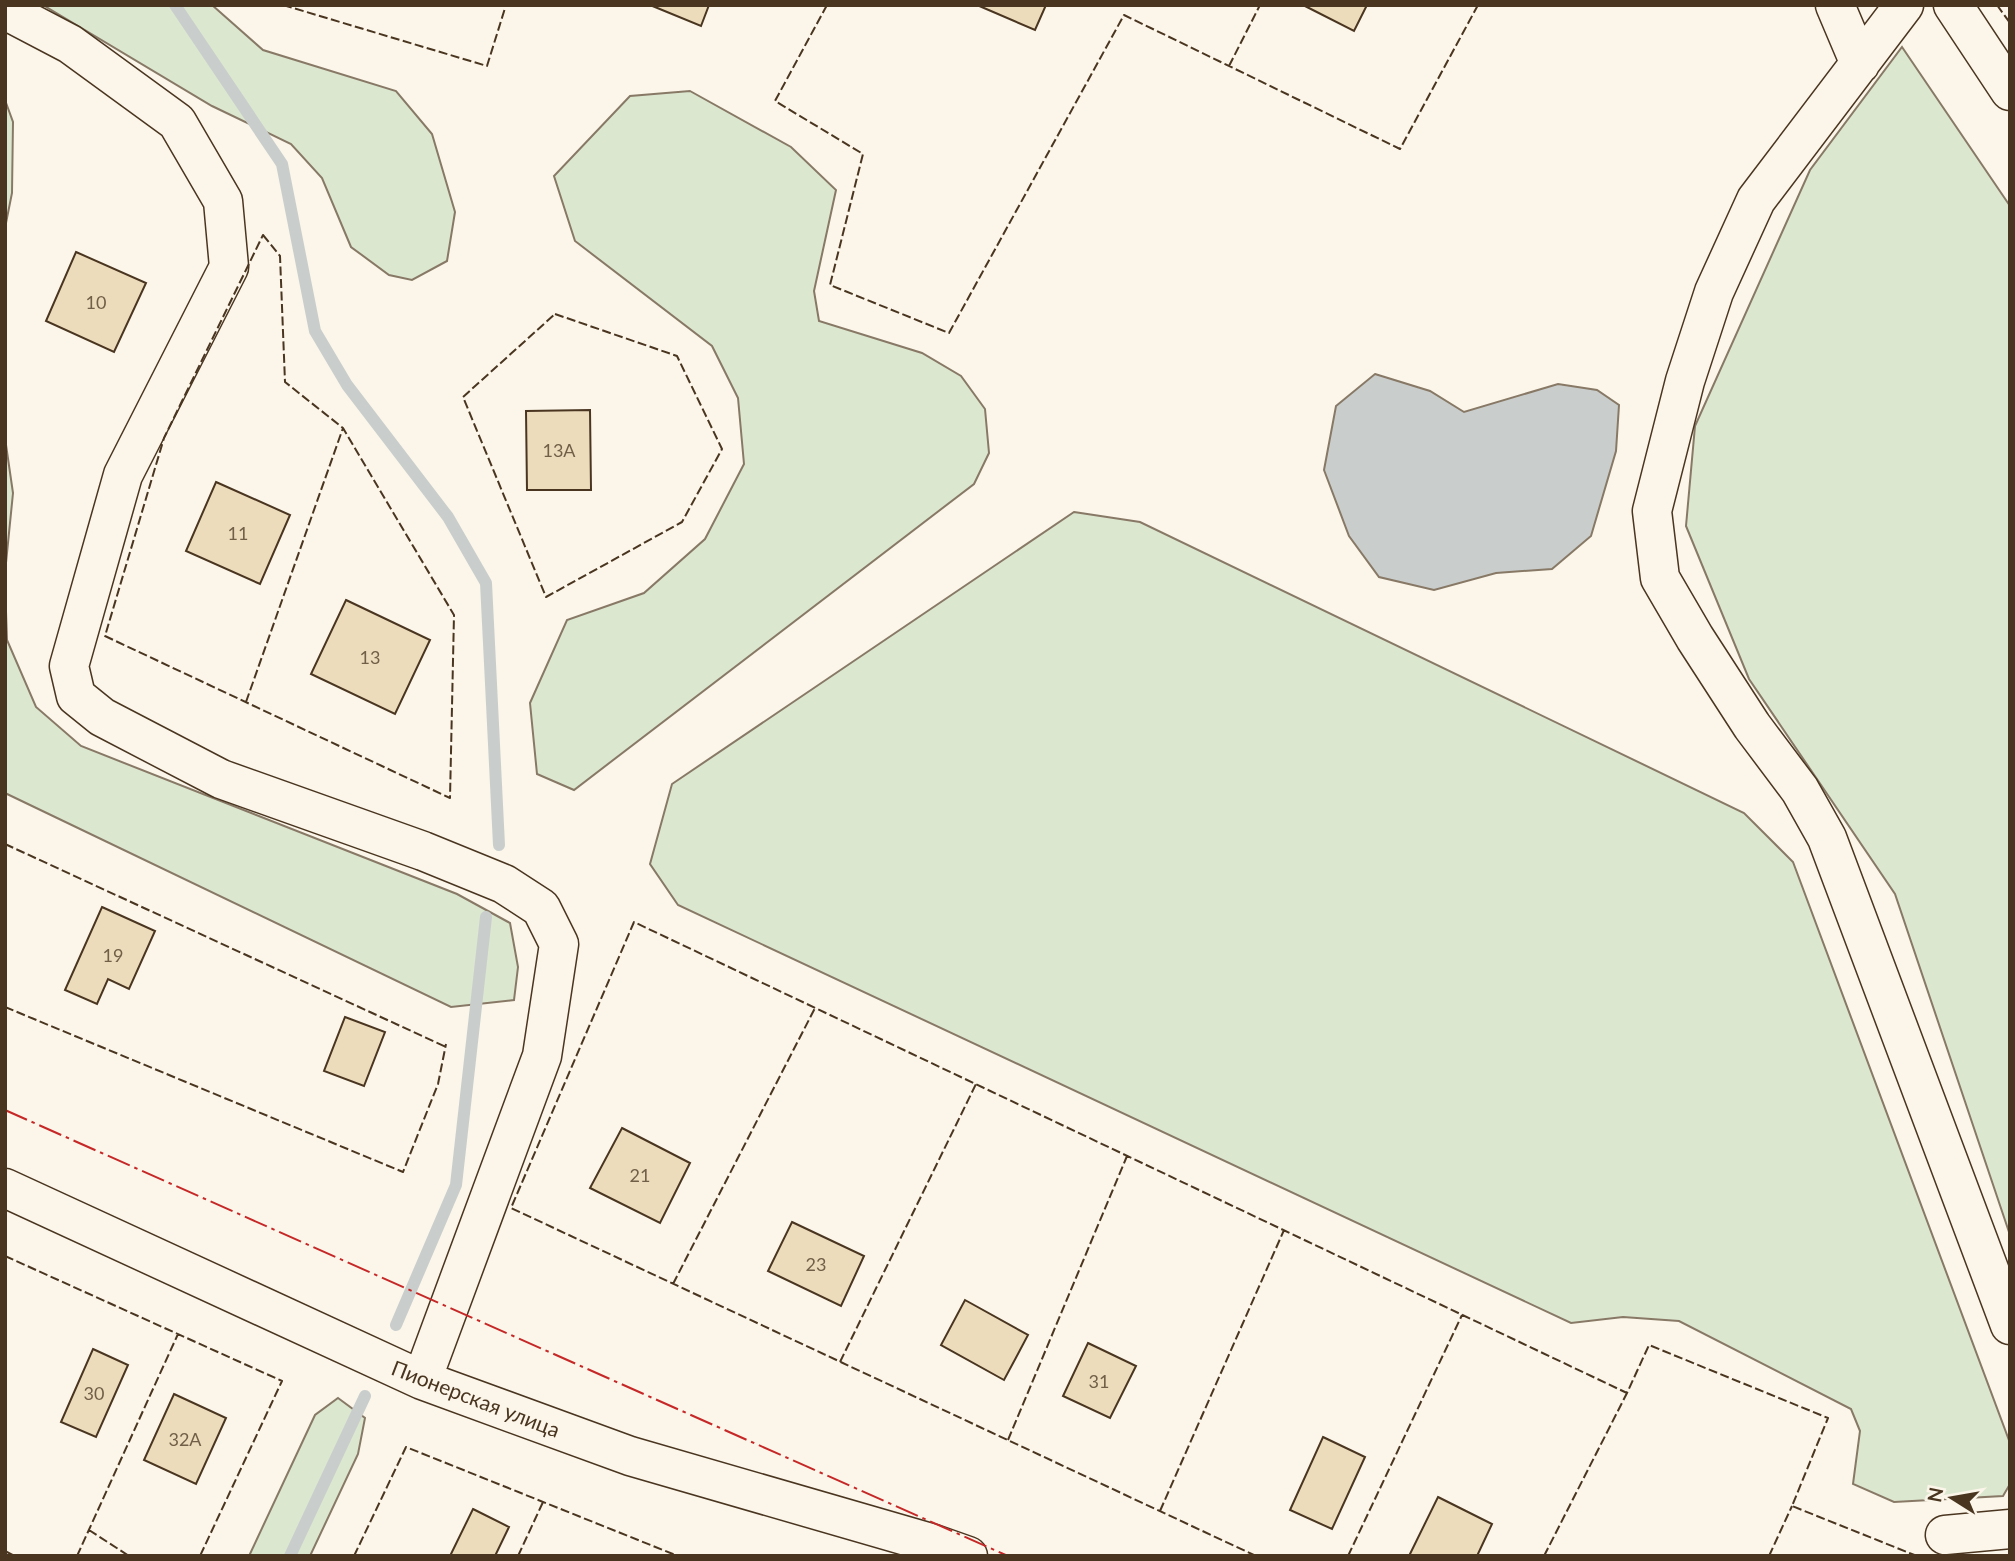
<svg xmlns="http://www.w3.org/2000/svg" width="2015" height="1561" viewBox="0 0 2015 1561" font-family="Lato,sans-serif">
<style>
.green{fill:#dce7d0;stroke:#887966;stroke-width:2}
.water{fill:#c9cecd;stroke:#887966;stroke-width:2}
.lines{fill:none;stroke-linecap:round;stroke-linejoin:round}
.stream{stroke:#c9cecd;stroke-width:12}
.building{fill:#ecdcbc;stroke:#4a3520;stroke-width:2}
.minor-casing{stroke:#4a3520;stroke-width:41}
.minor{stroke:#fbf6e9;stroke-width:38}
.fence{stroke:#4a3520;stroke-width:2;stroke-dasharray:9 3.5;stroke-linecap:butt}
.power{stroke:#c62828;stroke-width:2;stroke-dasharray:24 5 3.5 5;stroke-linecap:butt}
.labels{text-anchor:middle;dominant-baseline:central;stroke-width:5;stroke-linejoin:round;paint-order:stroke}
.number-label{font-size:18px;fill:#725f47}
.street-label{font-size:21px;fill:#4a3520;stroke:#fbf6e9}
</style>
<rect width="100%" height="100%" fill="#fbf6e9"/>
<path class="green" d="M43,5H212L263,50L396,91L432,134L455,212L447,261L412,280L389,275L351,247L322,178L291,144L212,106Z
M1902,47L2010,206V1235L1895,894L1749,679L1686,526L1695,426L1810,170Z
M690,91L791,147L836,190L814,291L819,321L922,353L961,376L985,409L989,453L974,484L574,790L537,774L530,703L567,620L644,593L705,539L744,464L738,398L712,346L575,241L554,176L630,96Z
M5,100L13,122L12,193L5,228Z
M5,438L13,493L5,573Z
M1074,512L1140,522L1744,813L1793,862L2010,1443V1484L2003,1496L1894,1502L1853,1484L1860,1431L1851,1409L1679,1321L1623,1317L1571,1323L678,905L650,864L672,784Z
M5,583L7,640L36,707L81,746L457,894L510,923L518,967L514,1000L451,1007L5,793Z
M338,1398L365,1418L358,1454L310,1556H249L315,1415Z"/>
<path class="water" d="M1375,374L1430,391L1464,412L1558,384L1597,390L1619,405L1616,451L1591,536L1552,569L1496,573L1434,590L1379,577L1349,536L1324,470L1336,406Z"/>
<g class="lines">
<path class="stream" d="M175,5L282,164L315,331L347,385L448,517L486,583L499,845
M396,1325L456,1185L486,917
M290,1556L365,1396"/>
</g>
<path class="building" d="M650,5H709L701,26Z
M977,5H1046L1035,30Z
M1303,5H1367L1354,31Z
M76,252L146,283L114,352L46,321Z
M590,410L591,490H527L526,411Z
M216,482L290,515L260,584L186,551Z
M346,600L430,640L395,714L311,674Z
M102,907L155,931L129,989L108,979L97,1004L65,990Z
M345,1017L385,1032L364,1086L324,1071Z
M622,1128L690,1163L660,1223L590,1188Z
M792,1222L864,1256L841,1306L768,1271Z
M965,1300L1028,1335L1004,1380L941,1345Z
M1088,1343L1136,1366L1110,1418L1063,1396Z
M93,1349L128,1365L96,1437L61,1422Z
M174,1394L226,1418L196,1484L144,1460Z
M1323,1437L1365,1457L1332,1529L1290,1510Z
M1438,1497L1492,1524L1477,1556H1409Z
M473,1509L509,1527L495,1556H450Z"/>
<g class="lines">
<g class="minor-casing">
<path id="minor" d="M1835,5L1860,64
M1904,5L1756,200L1714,292L1685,381L1652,511L1660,578L1695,638L1752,726L1800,790L1827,838L2010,1325
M1953,5L2010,91
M5,10L70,44L177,122L223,201L229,267L123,475L69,666L76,696L102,717L221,779L423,851L504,884L541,908L559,944L542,1056L422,1380
M5,1188L422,1380L630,1456L934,1544L968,1556
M1945,1535L2010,1529"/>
</g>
<use href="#minor" class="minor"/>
<path class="fence" d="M283,5L487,66L506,5
M827,5L775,101L863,154L830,285L949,333L1124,15L1400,149L1478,5
M1997,5L2010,23
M1229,66L1260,5
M263,235L280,256L285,382L343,428L454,615L450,798L105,636L164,438Z
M555,314L677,356L722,449L682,522L546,597L463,397Z
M246,702L343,428
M5,844L446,1047
M5,1007L403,1172L438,1084L446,1044
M5,1256L282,1381L200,1556
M673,1284L815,1008
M840,1362L976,1084
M1008,1440L1127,1156
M1160,1511L1284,1230
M89,1530L129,1556
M5,1551L15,1556
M77,1556L178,1334
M354,1556L406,1447L678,1556
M518,1556L543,1502
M1256,1556L511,1208L634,922L1627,1393L1649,1345L1828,1418L1792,1506L1917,1556
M1348,1556L1462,1315
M1544,1556L1627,1393
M1769,1556L1792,1506"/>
<path class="power" d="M5,1110L1008,1556"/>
</g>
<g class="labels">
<g class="number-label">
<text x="96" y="302">10</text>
<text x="559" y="450">13А</text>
<text x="238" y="533">11</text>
<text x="370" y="657">13</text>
<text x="113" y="955">19</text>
<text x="640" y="1175">21</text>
<text x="816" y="1264">23</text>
<text x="1099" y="1381">31</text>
<text x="94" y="1393">30</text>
<text x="185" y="1439">32А</text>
</g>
<g class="street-label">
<text transform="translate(476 1398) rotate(21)">Пионерская улица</text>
</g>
</g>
<rect width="2015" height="1561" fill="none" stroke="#4a3520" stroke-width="14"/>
<g transform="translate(1952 1498) rotate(281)" stroke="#fbf6e9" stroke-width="5" paint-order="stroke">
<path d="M0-5L12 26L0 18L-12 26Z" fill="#4a3520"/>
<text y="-10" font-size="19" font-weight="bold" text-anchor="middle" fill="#4a3520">N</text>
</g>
</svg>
